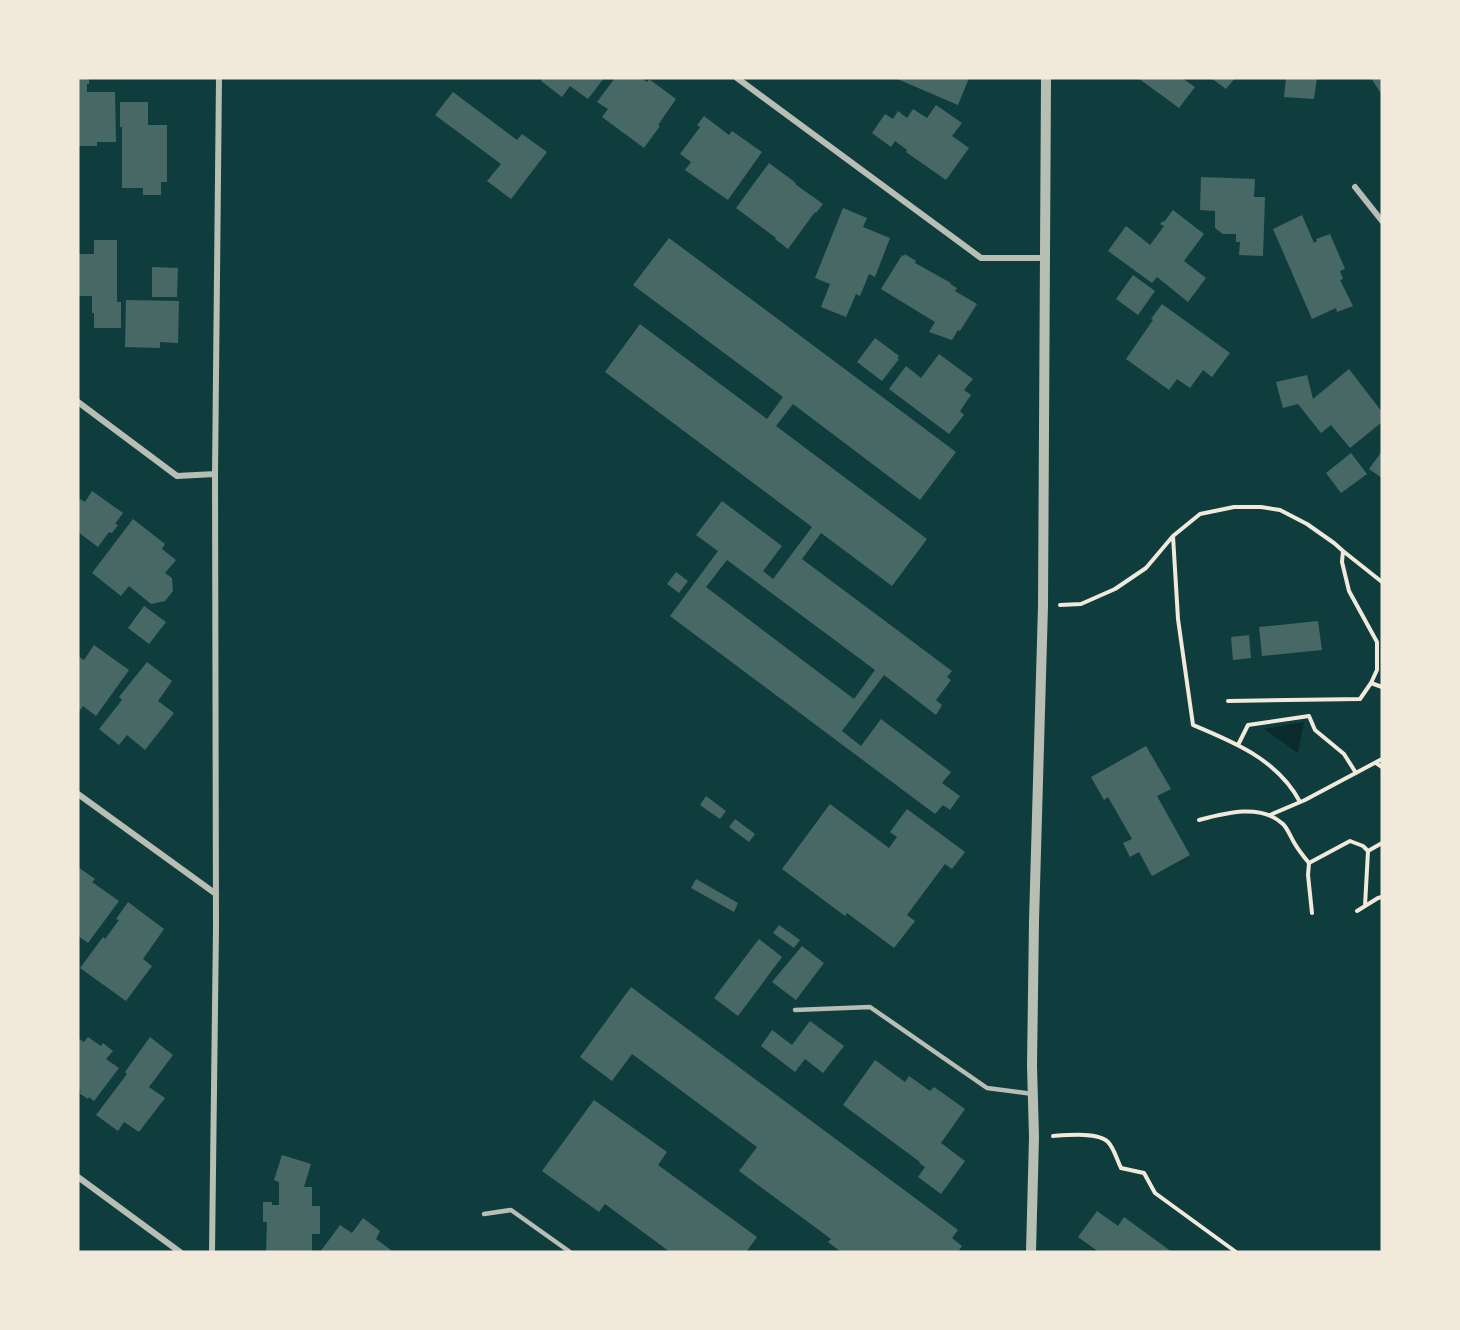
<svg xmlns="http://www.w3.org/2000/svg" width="1460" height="1330" viewBox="0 0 1460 1330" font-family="'Times New Roman',serif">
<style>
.water{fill:#0a2a2b}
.building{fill:#486865;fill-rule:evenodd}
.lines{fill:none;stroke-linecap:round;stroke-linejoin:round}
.path{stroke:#f1e9da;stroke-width:4}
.service{stroke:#b8beb3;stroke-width:4.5}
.minor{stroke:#b8beb3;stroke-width:6}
.tertiary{stroke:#b8beb3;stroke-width:10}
</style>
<rect width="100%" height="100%" fill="#0f3d3e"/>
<path class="water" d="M1304,722L1298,753L1264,729Z"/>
<path class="building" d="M78,78H89V84H87V92H115L116,142H97V146H78Z
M543,78H604L588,99L570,86L562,97L541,81Z
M615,78H641L647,82L649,79L676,99L658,125L660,126L644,148L602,117L608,109L597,102Z
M895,78H969L958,105Z
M1138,78H1182L1195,87L1179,108Z
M1211,78H1235L1226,89Z
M1286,78H1317L1314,99L1284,97Z
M1371,78H1382V95Z
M453,92L517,140L522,134L547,152L511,199L487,181L501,164L435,115Z
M120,102H148V125H167V182H161V195H143V188H122V127H120Z
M936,105L962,123L952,136L969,148L946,180L906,152L907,150L895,141L891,147L872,133L885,114L893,119L898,111L907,118L913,109L927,118Z
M704,116L729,135L732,131L762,152L728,200L685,170L691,162L680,154L700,127L697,125Z
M769,163L796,183L795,184L823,204L816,213L815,212L788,249L775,239L776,238L736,208Z
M1201,177L1255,179L1254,197H1265L1263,256L1239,255L1240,242H1236V234H1223L1215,228V211L1200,210Z
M843,208L867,218L863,227L890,238L875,277L869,274L860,296L856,294L846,317L821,307L830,284L815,278Z
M1173,210L1204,234L1184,261L1206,278L1188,302L1157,277L1152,283L1108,251L1126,226L1150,245L1164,226L1160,224L1163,221L1164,222Z
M1302,215L1314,243L1317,241L1316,239L1330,234L1345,269L1340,271L1343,279L1340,280L1353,306L1337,312L1336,308L1312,319L1273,229Z
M669,238L956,452L920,500L793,404L776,426L927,539L892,586L821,533L802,559L952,671L947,677L951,680L936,700L942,705L936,715L884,675L842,731L861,746L881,719L951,772L942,783L960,796L950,810L943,805L935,814L670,616L718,551L696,535L722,501L782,546L763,571L773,579L812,527L605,372L640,324L767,419L783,397L633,285ZM727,560L875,670L854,699L706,587Z
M94,240H117V302H121V328H94V313H92V296H78V254H94Z
M905,254L916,261L915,263L951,283L950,284L957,288L955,291L977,304L960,331L958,330L952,340L929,332L935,322L881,289L902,255L904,256Z
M152,267L178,268L177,297H152Z
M1133,275L1155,291L1138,315L1116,299Z
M126,300L179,301L178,343L160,342V348L125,347Z
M1162,304L1230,353L1212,377L1203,370L1190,388L1177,379L1169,390L1126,359L1153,320L1151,319Z
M875,338L899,356L897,358L899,359L882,381L857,362Z
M939,354L973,379L964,390L971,395L960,411L964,415L949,434L889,389L906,366L921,378Z
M1349,369L1382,412V422L1350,448L1331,425L1321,433L1298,404L1283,408L1276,382L1307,375L1313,399Z
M1382,451V478L1369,469Z
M1351,453L1367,474L1341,493L1326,473Z
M92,491L123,513L115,524L118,525L112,533L109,532L98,547L78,532V498L85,502Z
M133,519L165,544L162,549L176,560L165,573L172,578L173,591L165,601L151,604L129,586L121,596L92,573Z
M676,572L688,581L679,593L667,584Z
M144,606L166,622L149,644L128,628Z
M1318,621L1322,650L1262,656L1259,627Z
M1249,635L1251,658L1233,660L1231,637Z
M94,645L129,670L96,716L83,706L78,713V656L84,660Z
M147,662L172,681L158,701L174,713L145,750L127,735L119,745L99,729L122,700L119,697Z
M1146,746L1171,789L1157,796L1190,855L1152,876L1139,852L1130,857L1123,843L1132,839L1108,797L1104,800L1091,777Z
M706,796L726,811L720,819L700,805Z
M830,804L889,848L897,837L890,832L907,809L965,852L952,869L945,864L907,915L915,921L894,948L847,913L845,916L782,869Z
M735,819L755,834L749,842L729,827Z
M78,867L95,879L92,882L119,901L88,943L78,936Z
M696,879L738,903L734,912L691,888Z
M128,902L164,929L143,959L152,966L126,1001L80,968L103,937L105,939L119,920L116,919Z
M779,925L800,940L794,948L773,933Z
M759,939L782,957L738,1016L714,998Z
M802,946L824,963L796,1000L772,982Z
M631,987L958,1230L952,1238L962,1246L958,1252H841L828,1242L831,1239L739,1171L757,1147L632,1054L612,1081L580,1057Z
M810,1021L844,1046L823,1073L805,1059L795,1072L761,1046L772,1030L792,1045Z
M88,1037L101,1046L103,1043L113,1051L106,1059L119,1068L94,1101L89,1097L88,1099L79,1093L81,1091L78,1089V1038L84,1042Z
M150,1037L173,1055L149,1087L165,1098L139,1132L124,1122L118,1131L96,1115L127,1074L125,1072Z
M875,1060L905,1082L909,1076L930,1091L934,1087L965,1109L941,1143L965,1161L941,1194L918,1177L925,1167L919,1163L920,1162L843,1105Z
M594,1100L667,1152L658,1165L757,1237L746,1252H670L605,1204L599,1212L542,1171Z
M282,1155L311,1164L304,1187H312V1206H320V1234H312V1252H266L267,1222H263V1202H272V1205H279V1182L274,1180Z
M1097,1211L1118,1226L1124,1217L1172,1252H1099L1078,1237Z
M363,1218L380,1231L376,1239L391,1250L390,1252H320L340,1225L352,1233Z"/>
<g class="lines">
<path class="path" d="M1173,536L1178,619L1193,725C1234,742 1278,760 1300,802
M1343,551L1382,582
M1060,605L1081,604L1115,589L1146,568L1173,536L1200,514L1234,507H1261L1280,510L1307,524L1334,543L1343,551L1342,562L1349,591L1377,642V670L1371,683
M1228,701L1360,699L1371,683L1382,687
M1238,745L1248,725L1309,716L1315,730L1344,754L1356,773
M1376,763L1382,767
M1270,815L1305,800L1382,759
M1199,820C1225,813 1261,803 1283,824C1288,829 1291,838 1295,844C1299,851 1304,857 1309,863
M1365,906L1368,851L1382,843
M1357,911L1378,898L1382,897
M1312,913L1308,875L1309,863L1350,841L1363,846L1368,851
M1053,1136C1067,1135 1099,1132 1108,1142C1114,1148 1117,1160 1121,1168L1144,1173L1155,1193L1236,1252"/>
<path class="service" d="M795,1010L870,1007L987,1088L1033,1094
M484,1214L511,1210L570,1252"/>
<path class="minor" d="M737,78L981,258H1045
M1355,187L1382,221
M78,402L177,476L215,474
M78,794L216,894
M78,1177L180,1252
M212,1252L216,927L215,474L219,78"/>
<path class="tertiary" d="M1031,1252L1034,1137L1032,1066L1034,921L1043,606L1046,78"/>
</g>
<rect width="1460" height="1330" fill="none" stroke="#f1e9da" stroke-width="159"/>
</svg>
